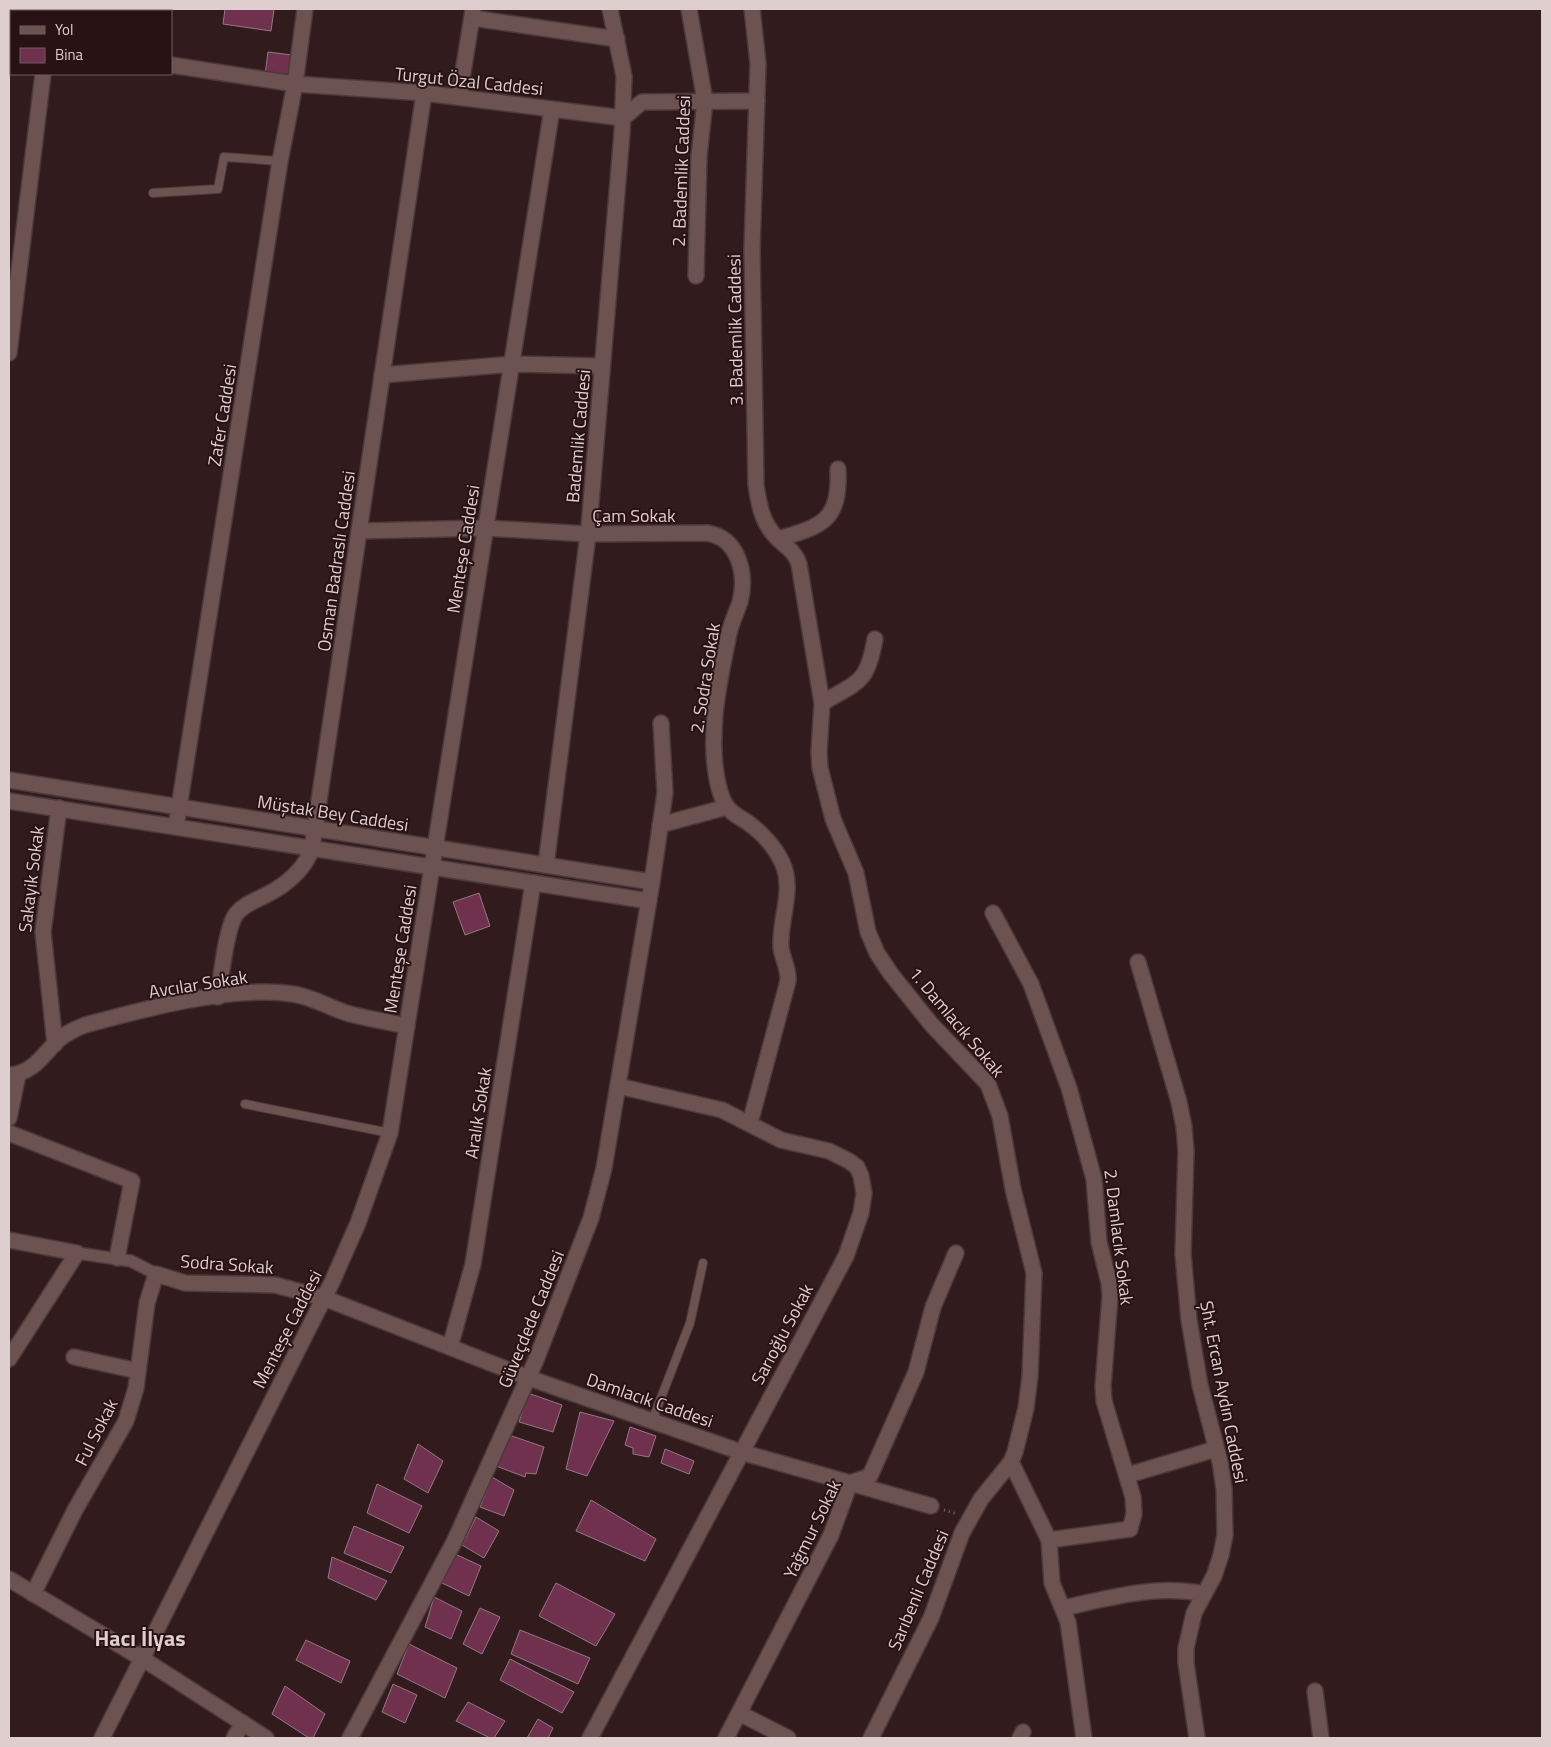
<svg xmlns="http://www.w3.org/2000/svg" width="1551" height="1747" font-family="'Titillium Web',sans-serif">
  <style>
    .building { fill: #70314f; stroke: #937882 }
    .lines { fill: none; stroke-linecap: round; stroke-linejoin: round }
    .service-casing { stroke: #4c393a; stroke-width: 10 }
    .pedestrian-casing { stroke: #4c393a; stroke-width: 14 }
    .minor-casing { stroke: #4c393a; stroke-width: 18 }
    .tertiary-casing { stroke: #4c393a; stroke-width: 18 }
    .path { stroke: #7e696a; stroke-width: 3; stroke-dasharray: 1 4; stroke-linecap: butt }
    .service { stroke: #6d5252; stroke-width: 8 }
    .pedestrian { stroke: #6d5252; stroke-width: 11 }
    .minor { stroke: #6d5252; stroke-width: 15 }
    .tertiary { stroke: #6d5252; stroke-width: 15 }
    .labels { text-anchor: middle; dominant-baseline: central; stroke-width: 4; stroke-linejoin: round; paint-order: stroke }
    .street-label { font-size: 18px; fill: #dfcece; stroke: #281213 }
    .district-label { font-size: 22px; font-weight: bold; fill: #dfcece; stroke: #281213 }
  </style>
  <rect width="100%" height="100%" fill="#321b1c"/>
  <!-- building -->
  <g class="building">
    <path d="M225,9h49l-3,22 -48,-7z"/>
    <path d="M268,52l24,3 -3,23 -24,-3z"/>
    <path d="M479,893l11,33 -25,9 -12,-33z"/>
    <path d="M528,1393l34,12 -9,27 -34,-10z"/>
    <path d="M580,1412l34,9 -27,55 -21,-7z"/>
    <path d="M630,1427l26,9 -7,21 -16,-3v-6l-8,-3z"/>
    <path d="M509,1435l35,12 -8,27 -10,-1 -1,4 -29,-11z"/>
    <path d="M418,1444l25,17 -15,32 -24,-14z"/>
    <path d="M665,1449l29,12 -5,13 -28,-11z"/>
    <path d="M492,1477l22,13 -10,26 -24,-9z"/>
    <path d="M377,1484l45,22 -13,27 -42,-20z"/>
    <path d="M591,1500l65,39 -11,22 -69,-30z"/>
    <path d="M476,1517l23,14 -15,27 -22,-13z"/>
    <path d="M354,1526l50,21 -13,26 -47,-20z"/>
    <path d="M455,1554l26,12 -12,30 -27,-13z"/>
    <path d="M332,1557l55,24 -11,19 -48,-22z"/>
    <path d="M556,1583l59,31 -19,32 -57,-30z"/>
    <path d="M434,1597l28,14 -11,28 -26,-12z"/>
    <path d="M480,1608l20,9 -18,37 -19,-10z"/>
    <path d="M520,1630l70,28 -12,26 -67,-30z"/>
    <path d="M306,1640l44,21 -9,22 -45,-23z"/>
    <path d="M409,1644l48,24 -12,30 -48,-24z"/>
    <path d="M510,1659l64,33 -12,21 -62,-33z"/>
    <path d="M393,1684l24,11 -12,28 -23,-11z"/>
    <path d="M285,1686l40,28 -12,24h-4l-37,-24z"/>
    <path d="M468,1702l37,19 -11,17h-4l-34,-17z"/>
    <path d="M538,1719l15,9 -5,10h-21z"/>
  </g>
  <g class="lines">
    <defs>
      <g id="service">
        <path d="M153,193l65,-4 6,-32 56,4"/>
        <path d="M245,1104l145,29"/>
        <path d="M652,1421l38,-98 13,-60"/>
      </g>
      <path id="pedestrian" d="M77,1253l54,8 25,13"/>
      <g id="minor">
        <path d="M689,9l16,92 -6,55 -3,120"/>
        <path d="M752,9l6,54 -6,186 4,236c3,20 6,38 21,53 9,9 18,13 22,26l23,139 -3,49 1,16 13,51 23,54 12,59 9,21 14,21 40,50 57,60 12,32 13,73 21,84 -4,103 -4,32 -11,44 -4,10 -30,37 -19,34 -31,85 -60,120"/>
        <path d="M51,11v-2"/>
        <path d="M472,18l145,21"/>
        <path d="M9,39l2,1"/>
        <path d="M171,65l124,19 129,9 199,25 19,-16 115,-1"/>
        <path d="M459,97l14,-87"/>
        <path d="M9,353l34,-279"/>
        <path d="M382,375l130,-11 90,2"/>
        <path d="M359,531l127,-3 102,6 119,-1c32,5 40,41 33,69 -4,12 -10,23 -12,36 -6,32 -14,65 -14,98 -1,19 2,59 15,73 5,6 12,9 18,13 14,10 28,25 35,40 13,28 -3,57 -1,86 2,12 8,21 7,33l-38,142"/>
        <path d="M778,539c45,-13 62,-18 60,-70"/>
        <path d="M822,703c37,-22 45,-19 53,-64"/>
        <path d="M660,825l67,-18"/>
        <path d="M176,827l104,-666 15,-77 10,-75"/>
        <path d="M432,867l120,-758"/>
        <path d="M652,882l13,-89 -4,-70"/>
        <path d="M993,913l38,71 38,104 25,91 5,63 10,41 1,13 -7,90 1,15 29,96 1,17 -4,15 -81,11"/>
        <path d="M1138,962l41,140 5,25 2,24 -3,103 6,66 11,65 20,77 4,27 1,46 -4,20 -7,21 -20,37 -8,35v15l11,75"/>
        <path d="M218,997c3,-19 8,-69 18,-83 8,-10 21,-14 32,-20 18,-9 38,-26 44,-46l112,-755"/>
        <path d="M55,1044l-12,-112 16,-124"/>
        <path d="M9,1075c23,-1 34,-20 49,-35 8,-7 17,-11 27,-15 59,-16 147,-40 208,-31 21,3 38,15 57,20 19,5 38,8 57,12"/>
        <path d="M9,1118l9,-43"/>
        <path d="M9,1133l123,48 -15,77"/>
        <path d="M9,1240l68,13 -68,106"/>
        <path d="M450,1347l23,-83 60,-381"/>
        <path d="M74,1357l64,14"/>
        <path d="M1011,1462l38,78 3,43 16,39 16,116"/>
        <path d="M1128,1475l88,-26"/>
        <path d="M9,1579l134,80"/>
        <path d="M33,1594l42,-84 51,-89 10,-33 11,-85 9,-29 29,9 90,2 49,13 205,80 212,74 190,54"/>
        <path d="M1063,1608c47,-10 93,-24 141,-14"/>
        <path d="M1315,1691l6,47"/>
        <path d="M739,1713l49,25"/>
        <path d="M234,1738l9,-15"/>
        <path d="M590,1738l256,-482 15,-43 3,-20 -3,-17 -4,-9 -8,-6 -20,-10 -48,-11 -59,-30 -104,-24"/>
        <path d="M726,1738l105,-203 19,-52 20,-7 46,-104 17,-65 23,-54"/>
        <path d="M1020,1738l3,-6"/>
      </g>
      <g id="tertiary">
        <path d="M9,780l643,102 -48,286 -13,50 -55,142 -81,180 -105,198"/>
        <path d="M9,801l640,100"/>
        <path d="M546,865l43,-338 33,-394 2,-57 -14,-67"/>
        <path d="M143,1659l123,79"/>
        <path d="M102,1738l230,-456 26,-59 32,-90 42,-266"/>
      </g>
    </defs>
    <!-- service casing -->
    <use href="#service" class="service-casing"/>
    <!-- pedestrian casing -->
    <use href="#pedestrian" class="pedestrian-casing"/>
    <!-- minor casing -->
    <use href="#minor" class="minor-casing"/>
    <!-- tertiary casing -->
    <use href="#tertiary" class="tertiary-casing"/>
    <!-- path -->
    <path class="path" d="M944,1510l13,4"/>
    <!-- service -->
    <use href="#service" class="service"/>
    <!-- pedestrian -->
    <use href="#pedestrian" class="pedestrian"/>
    <!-- minor -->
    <use href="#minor" class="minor"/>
    <!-- tertiary -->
    <use href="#tertiary" class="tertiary"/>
  </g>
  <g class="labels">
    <!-- street labels -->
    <g class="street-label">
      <text transform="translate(469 81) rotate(6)">Turgut Özal Caddesi</text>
      <text transform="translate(681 171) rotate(-88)">2. Bademlik Caddesi</text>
      <text transform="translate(735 330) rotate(-91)">3. Bademlik Caddesi</text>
      <text transform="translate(222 415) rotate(-81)">Zafer Caddesi</text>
      <text transform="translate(578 436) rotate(-85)">Bademlik Caddesi</text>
      <text x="634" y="515">Çam Sokak</text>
      <text transform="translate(463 549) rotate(-81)">Menteşe Caddesi</text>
      <text transform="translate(336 561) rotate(-82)">Osman Badraslı Caddesi</text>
      <text transform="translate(705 678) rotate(-81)">2. Sodra Sokak</text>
      <text transform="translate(333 813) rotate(9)">Müştak Bey Caddesi</text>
      <text transform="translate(31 879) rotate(-83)">Sakayik Sokak</text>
      <text transform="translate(400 949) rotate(-81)">Menteşe Caddesi</text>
      <text transform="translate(198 984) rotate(-9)">Avcılar Sokak</text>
      <text transform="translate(957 1022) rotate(50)">1. Damlacık Sokak</text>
      <text transform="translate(478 1113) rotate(-81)">Aralık Sokak</text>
      <text transform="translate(1119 1237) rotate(83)">2. Damlacık Sokak</text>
      <text transform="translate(227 1264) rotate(4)">Sodra Sokak</text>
      <text transform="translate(531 1319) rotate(-68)">Güveçdede Caddesi</text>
      <text transform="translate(287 1329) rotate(-63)">Menteşe Caddesi</text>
      <text transform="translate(782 1334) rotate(-62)">Sarıoğlu Sokak</text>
      <text transform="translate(1224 1392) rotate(79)">Şht. Ercan Aydın Caddesi</text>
      <text transform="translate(650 1400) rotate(19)">Damlacık Caddesi</text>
      <text transform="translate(96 1432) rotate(-63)">Ful Sokak</text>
      <text transform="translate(812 1529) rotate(-64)">Yağmur Sokak</text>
      <text transform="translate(918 1590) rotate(-67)">Sarıbenli Caddesi</text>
    </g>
    <!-- district labels -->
    <g class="district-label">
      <text x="140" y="1638">Hacı İlyas</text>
    </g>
  </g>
  <!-- border -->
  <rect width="1551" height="1747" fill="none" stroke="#dfcece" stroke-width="20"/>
  <!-- legend -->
  <rect x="10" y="10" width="162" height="65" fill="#281213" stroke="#715d5e"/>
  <rect x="20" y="26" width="25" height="8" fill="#6d5252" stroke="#715d5e"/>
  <text x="55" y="35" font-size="15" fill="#dfcece">Yol</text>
  <rect x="20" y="48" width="25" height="15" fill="#70314f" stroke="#715d5e"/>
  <text x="55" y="60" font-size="15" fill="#dfcece">Bina</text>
</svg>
